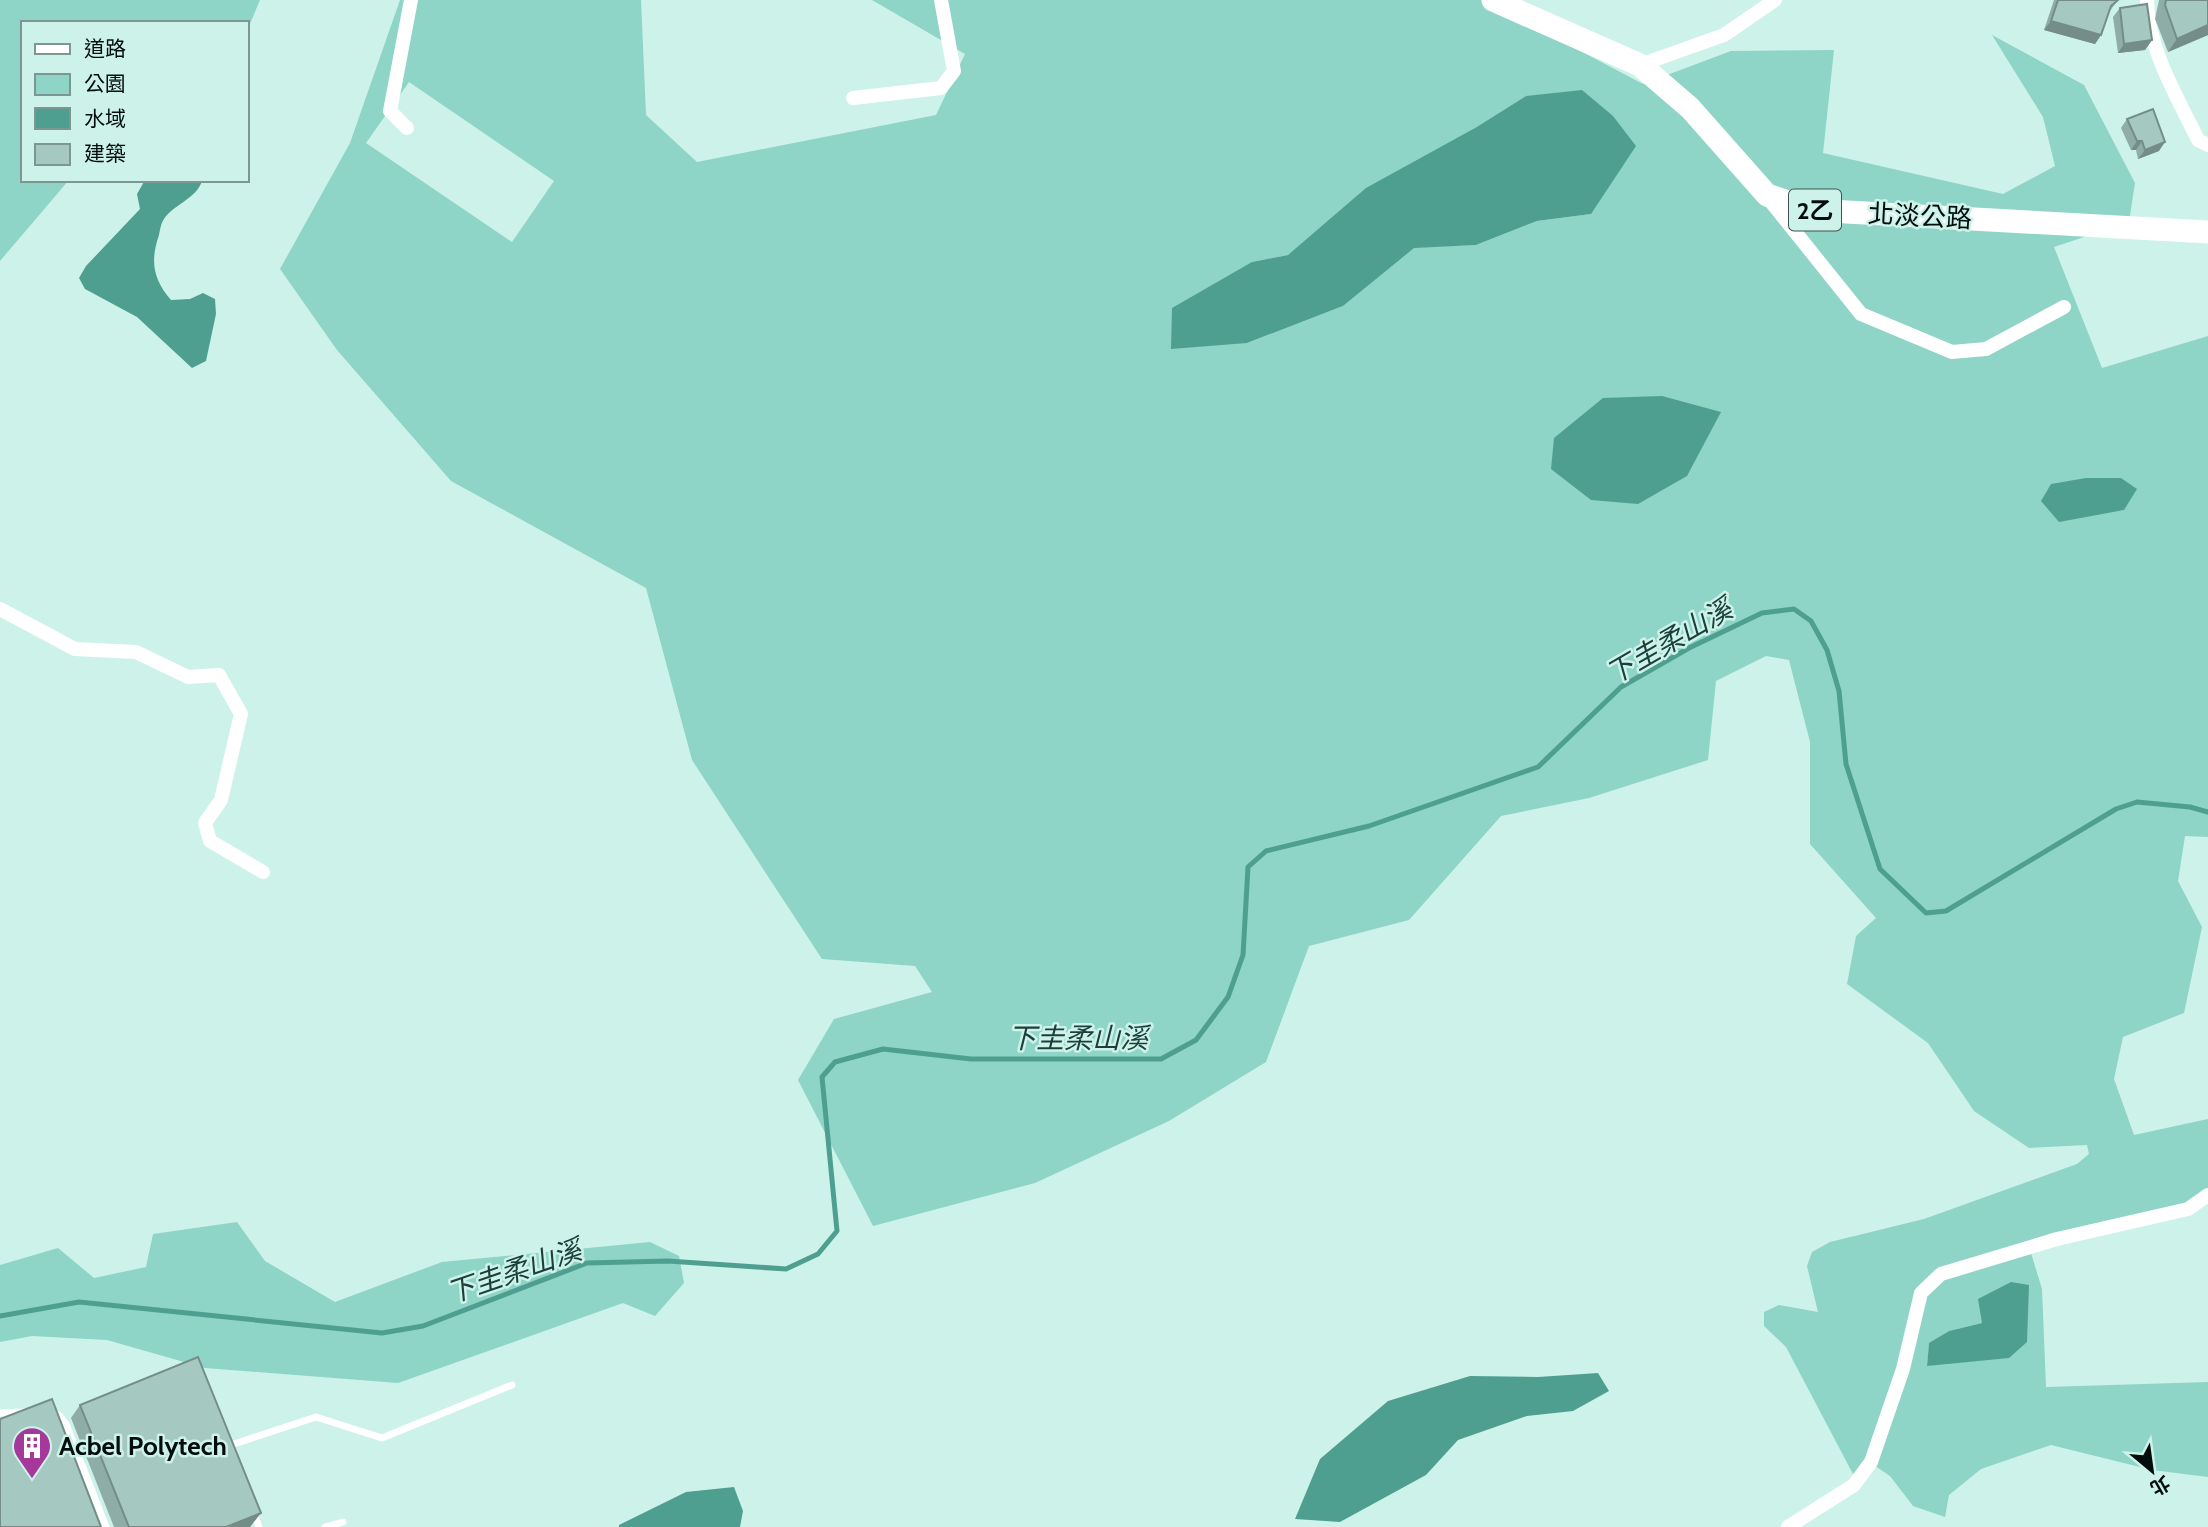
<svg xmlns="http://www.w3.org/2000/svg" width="2208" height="1527" font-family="Cabin,'Noto Sans TC',sans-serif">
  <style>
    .green { fill: #8ed4c7; fill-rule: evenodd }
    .water { fill: #4f9f91 }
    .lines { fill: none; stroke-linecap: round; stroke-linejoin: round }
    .stream { stroke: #4f9f91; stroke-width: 5 }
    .lane { stroke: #fff; stroke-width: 7 }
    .street { stroke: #fff; stroke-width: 14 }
    .primary { stroke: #fff; stroke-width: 23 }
    .wall { fill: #8eada6 }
    .shaded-wall { fill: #748d87 }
    .building { fill: #a5c9c1; stroke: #748d87; stroke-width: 2 }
    .labels { text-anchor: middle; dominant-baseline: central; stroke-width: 5; stroke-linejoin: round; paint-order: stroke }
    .shield { fill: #cdf2ea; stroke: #40524f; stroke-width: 2 }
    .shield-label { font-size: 24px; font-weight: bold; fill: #030e0c }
    .street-label { font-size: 26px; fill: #030e0c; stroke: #cdf2ea }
    .poi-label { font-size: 26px; font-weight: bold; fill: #030e0c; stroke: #cdf2ea; text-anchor: start }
    .water-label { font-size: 28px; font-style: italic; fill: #1b403a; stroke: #cdf2ea }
  </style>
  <rect width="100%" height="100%" fill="#cdf2ea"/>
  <!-- green -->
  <g class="green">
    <path d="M0,0h260l-13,31v-8h-224v157h46l-69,81z"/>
    <path d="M400,0h241l5,115 51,47 239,-47 29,-61 -93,-54h612l159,84 88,-33 103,-1 -11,103 180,41 52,-28 -12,-49 -51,-82 92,50 51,98 -6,39 -75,25 48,121 106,-32v501l-23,-1 -7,45 24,46 -18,86 -61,24 -9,42 20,56 74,-16v73l-27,14 -153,37 14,46 4,98 162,-5v95l-56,-7 -101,-25 -70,24 -32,26 -4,22 -32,-11 -23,-30 -22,-15 -15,13 -67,-127 -22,-21v-14l15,-7 39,7 -11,-46 5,-14 18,-10 94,-23 153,-55 12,-10 -2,-9 -58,3 -55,-37 -46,-68 -81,-59 9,-48 20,-18 -66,-74v-102l-21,-82 -23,-4 -50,25 -8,79 -119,38 -88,18 -92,104 -100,26 -43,116 -97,59 -134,62 -162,43 -75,-146 36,-61 98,-27 -17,-26 -93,-7 -130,-199 -46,-172 -195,-107 -114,-131 -57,-81 70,-126zM409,82l145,99 -42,61 -146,-99zM1526,96l65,118 -54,7 -61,24 -62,2 -71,59 -96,37 5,-81 36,-7 187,-127zM2121,478l3,32 -31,4zM1982,1323l-55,43 2,-22 20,-13z"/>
    <path d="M237,1222l28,39 70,41 107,-40 208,-20 29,14 5,27 -29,33 -32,-13 -225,80 -193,-15 -98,-28 -75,-4 -32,6v-77l58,-17 36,30 52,-11 7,-33z"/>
  </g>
  <!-- water -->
  <g class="water">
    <path d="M1582,90l31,26 23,30 -45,68 -54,7 -61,24 -62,3 -71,58 -96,37 -76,6 1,-41 80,-46 36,-7 78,-67 109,-60 51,-32z"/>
    <path d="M145,180l57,1c-6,18 -28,23 -38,38 -3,4 -4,11 -5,16 -9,26 -6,44 12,65l19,-1 13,-6 12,6 1,15 -10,47 -14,7 -55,-51 -52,-28 -6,-11 7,-12 54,-57 -3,-15z"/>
    <path d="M1662,396l59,16 -34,64 -49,28 -47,-4 -40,-31 3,-31 49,-40z"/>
    <path d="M2086,478h35l16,11 -13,21 -65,12 -18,-21 10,-17z"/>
    <path d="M2011,1282l18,3 -2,57 -18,16 -82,8 2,-23 20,-12 33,-8 -4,-24z"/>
    <path d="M1598,1373l11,18 -36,20 -46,5 -69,24 -32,35 -86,47 -45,-3 25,-60 68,-58 82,-25 68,1z"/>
    <path d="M734,1487l9,24 -3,16h-121v-2l67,-33z"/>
  </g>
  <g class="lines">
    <!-- stream -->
    <path class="stream" d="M0,1316l79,-14 303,31 41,-7 164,-63 81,-2 118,8 32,-15 19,-23 -15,-154 13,-15 48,-13 88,10h190l35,-19 32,-43 15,-42 5,-88 18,-16 103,-25 169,-59 83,-80 68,-39 73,-35 32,-4 17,12 16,29 12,41 7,73 34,105 46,44 20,-2 170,-102 21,-7 53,5 18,5"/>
    <!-- lane -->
    <g class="lane">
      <path d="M50,1410l10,6 6,8 40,103"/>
      <path d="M0,1413l25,-1"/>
      <path d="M233,1450l-2,-5 85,-28 66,21 130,-53"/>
      <path d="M253,1511l6,16"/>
      <path d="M325,1527l18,-5"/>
    </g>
    <!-- street -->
    <g class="street">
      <path d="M2147,0c1,50 30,96 51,140l10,5"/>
      <path d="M1640,65l84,-30 51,-35"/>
      <path d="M853,98l88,-10 13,-17 -13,-71"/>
      <path d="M407,128l-17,-17 21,-111"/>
      <path d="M1768,198l93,116 91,38 34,-3 78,-42"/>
      <path d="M0,609l75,40 61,3 52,25 31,-2 22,39 -20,86 -16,23 5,18 53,31"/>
      <path d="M1788,1527l66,-42 17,-23 32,-93 18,-76 20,-19 116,-35 131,-30 20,-14"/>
    </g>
    <!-- primary -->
    <path class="primary" d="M1493,0l147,65 50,43 77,87 44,15 397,22"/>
  </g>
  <!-- wall -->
  <g class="wall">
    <path d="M2054,0h64l-9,12 -8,23 -6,9 -51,-14z"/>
    <path d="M2159,0h49v35l-40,17 -13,-33z"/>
    <path d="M2120,8l32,32 -7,10 -27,3 -5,-36z"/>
    <path d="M2127,119l32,32 -21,8 -2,-9h-5l-10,-22z"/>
    <path d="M80,1405l171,122h-137l-43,-109z"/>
  </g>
  <!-- shaded-wall -->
  <g class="shaded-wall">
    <path d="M2051,21l50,14 -6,9 -51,-14z"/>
    <path d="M2208,25v10l-40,17 9,-13z"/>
    <path d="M2152,40l-7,10 -27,3 6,-9z"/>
    <path d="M2137,141h5l-6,9h-5z"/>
    <path d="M2165,142l-6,9 -21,8 7,-9z"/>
    <path d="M261,1513l-11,14h-24z"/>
  </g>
  <!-- building -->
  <g class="building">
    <path d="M2058,0h60l-7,6 -10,29 -50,-14z"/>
    <path d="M2166,0h42v25l-31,14 -12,-34z"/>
    <path d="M2147,4l5,36 -28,4 -4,-36z"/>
    <path d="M2153,109l12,33 -20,8 -3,-9h-5l-10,-22z"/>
    <path d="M198,1357l63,156 -35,14h-97l-49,-122z"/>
    <path d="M52,1399l49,128h-101v-108z"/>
  </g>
  <!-- icons -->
  <defs>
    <symbol id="building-pin" viewBox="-11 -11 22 30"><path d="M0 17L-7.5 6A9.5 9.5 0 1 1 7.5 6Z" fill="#a4399b" stroke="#cdf2ea"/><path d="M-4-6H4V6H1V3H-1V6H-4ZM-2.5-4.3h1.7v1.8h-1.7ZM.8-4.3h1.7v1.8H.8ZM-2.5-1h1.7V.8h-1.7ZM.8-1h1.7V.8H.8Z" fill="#fff"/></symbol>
  </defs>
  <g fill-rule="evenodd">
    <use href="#building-pin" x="10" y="1424" width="44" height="60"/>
  </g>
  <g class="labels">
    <!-- shield labels -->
    <rect class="shield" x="1789" y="189.5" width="52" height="41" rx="5"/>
    <g class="shield-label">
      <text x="1815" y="210">2乙</text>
    </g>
    <!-- street labels -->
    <g class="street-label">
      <text transform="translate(1920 216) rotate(3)">北淡公路</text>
    </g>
    <!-- poi labels -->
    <g class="poi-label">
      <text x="59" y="1446">Acbel Polytech</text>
    </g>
    <!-- water labels -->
    <g class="water-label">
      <text transform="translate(1669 641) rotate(-30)">下圭柔山溪</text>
      <text x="1078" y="1038">下圭柔山溪</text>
      <text transform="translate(514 1271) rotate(-19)">下圭柔山溪</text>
    </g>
  </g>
  <!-- legend -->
  <rect x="21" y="21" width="228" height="161" fill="#cdf2ea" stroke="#7c9791" stroke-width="2"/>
  <rect x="35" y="44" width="35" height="10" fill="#ffffff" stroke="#7c9791" stroke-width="2"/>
  <text x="84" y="56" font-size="21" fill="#030e0c">道路</text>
  <rect x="35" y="74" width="35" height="21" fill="#8ed4c7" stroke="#7c9791" stroke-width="2"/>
  <text x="84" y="91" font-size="21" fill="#030e0c">公園</text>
  <rect x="35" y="108" width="35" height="21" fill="#4f9f91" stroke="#7c9791" stroke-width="2"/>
  <text x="84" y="126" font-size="21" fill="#030e0c">水域</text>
  <rect x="35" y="144" width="35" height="21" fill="#a5c9c1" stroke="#7c9791" stroke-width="2"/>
  <text x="84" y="161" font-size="21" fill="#030e0c">建築</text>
  <!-- north arrow -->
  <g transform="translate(2152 1471) rotate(151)" stroke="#cdf2ea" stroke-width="5" paint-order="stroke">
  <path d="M0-5L12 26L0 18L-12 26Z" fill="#030e0c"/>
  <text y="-10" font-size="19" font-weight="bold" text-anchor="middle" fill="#030e0c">北</text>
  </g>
</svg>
